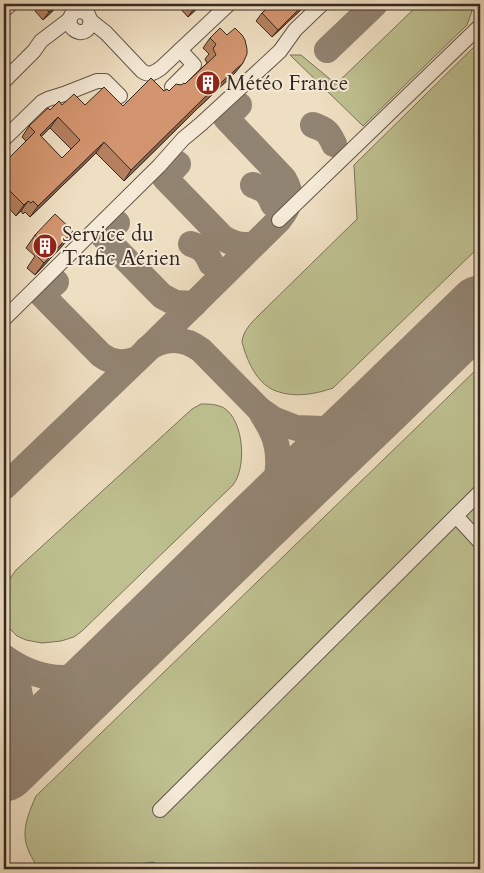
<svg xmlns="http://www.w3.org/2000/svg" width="484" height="873" font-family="Cardo,serif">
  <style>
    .green { fill: #bec090; stroke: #7a7459 }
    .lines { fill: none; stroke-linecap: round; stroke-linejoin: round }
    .stream { stroke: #728278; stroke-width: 3 }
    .taxiway { stroke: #928472; stroke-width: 26 }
    .runway { stroke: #928472; stroke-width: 65 }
    .minor-casing { stroke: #64564a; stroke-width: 16 }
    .minor { stroke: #f5ead7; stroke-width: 14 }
    .wall { fill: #b5805f; stroke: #352922; fill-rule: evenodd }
    .shaded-wall { fill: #94684e; stroke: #352922 }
    .building { fill: #d3956f; stroke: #352922; fill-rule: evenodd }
    .labels { text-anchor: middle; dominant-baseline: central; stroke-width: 4; stroke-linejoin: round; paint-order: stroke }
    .poi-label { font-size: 21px; fill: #352922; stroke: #f5ead7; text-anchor: start }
  </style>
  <rect width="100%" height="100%" fill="#efdfc2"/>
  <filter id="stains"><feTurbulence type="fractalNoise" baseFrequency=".004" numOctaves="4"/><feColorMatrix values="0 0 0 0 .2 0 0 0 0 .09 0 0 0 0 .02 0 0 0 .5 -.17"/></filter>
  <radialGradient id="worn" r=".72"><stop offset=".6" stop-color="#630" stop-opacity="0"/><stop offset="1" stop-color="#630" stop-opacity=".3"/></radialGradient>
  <!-- green -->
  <g class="green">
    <path d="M419,4h52l1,7 -5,14 -104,101 -73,-71h11l35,29z"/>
    <path d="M480,41v205l-147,142c-17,6 -38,10 -57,3 -17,-6 -27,-26 -32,-42 0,-1 -2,-6 -2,-7 1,-11 9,-19 16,-26l99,-97 -3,-54z"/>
    <path d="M480,366v503h-442c-4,-8 -10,-17 -12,-26 -4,-16 4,-33 10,-47z"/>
    <path d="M201,404c7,0 16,0 23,4 20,13 23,59 9,77l-151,146 -8,6 -13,4 -19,2 -16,-3 -9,-4 -9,-9 -4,-8v-32l12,-17 176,-161z"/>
  </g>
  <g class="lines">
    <!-- stream -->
    <path class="stream" d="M126,869l5,-3 22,-3 12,6"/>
    <!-- taxiway -->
    <g class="taxiway">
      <path d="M327,50l48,-46"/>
      <path d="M313,125c13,5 15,6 21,19"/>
      <path d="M178,164l-13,14 58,60c10,6 20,9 31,6"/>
      <path d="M253,185c13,5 15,7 20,19"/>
      <path d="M117,223l-13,14 58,59 13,7 19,1"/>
      <path d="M191,244c12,4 15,8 20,19"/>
      <path d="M56,282l-14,13 59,60c11,8 21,9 34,5"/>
      <path d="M147,349c17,-12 37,-12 54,1l59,60 13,9 23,9 27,1 11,-1 24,-8 21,-14"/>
      <path d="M4,487l143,-137 132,-130c11,-14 15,-24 5,-41l-58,-61 13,-13"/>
      <path d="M257,523c5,-9 12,-17 15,-27 7,-19 9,-43 1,-62 -3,-8 -9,-16 -13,-24"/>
      <path d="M4,657c24,17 51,26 80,18 10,-3 20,-8 29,-12"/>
      <path d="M4,658c6,10 12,21 15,32 6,23 -2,57 -15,76"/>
    </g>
    <!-- runway -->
    <path class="runway" d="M4,769l253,-246 122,-117 101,-98"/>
    <defs>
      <g id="minor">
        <path d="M87,4c0,3 0,5 0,8 1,5 5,7 3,12 -3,13 -18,9 -21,-2 1,-10 10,-14 19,-8"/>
        <path d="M4,10l7,-6"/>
        <path d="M91,21l15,12 36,38c7,5 12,2 19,-3l68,-64"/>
        <path d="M4,81l30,-30 7,-10 29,-22"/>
        <path d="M172,87l22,-22 -14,-15"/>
        <path d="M4,139l38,-37 6,-3 16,-5 33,-13h8l15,15"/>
        <path d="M279,220l201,-194"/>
        <path d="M4,319l155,-153 24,-27 18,-15 79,-73 15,-21 27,-26"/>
        <path d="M456,516l24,26"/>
        <path d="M160,810l320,-318"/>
      </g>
    </defs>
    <!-- minor casing -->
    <use href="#minor" class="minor-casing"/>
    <!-- minor -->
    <use href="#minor" class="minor"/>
  </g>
  <!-- wall -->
  <g class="wall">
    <path d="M40,4h20l-17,16 -8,-9z"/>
    <path d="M176,4h26l-14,13z"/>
    <path d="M272,4h35l-35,33 -16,-16 6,-8z"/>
    <path d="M220,28l15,45 -38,36 -73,72 -28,-28 -66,64 -5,-5 -2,2 -2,-3 -5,5 -12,-13v-40l22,-22 -4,-4 7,-11 21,-16 12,-5 61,1 41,-15h5l12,-6 4,-1 22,-21 -2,-4 4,-5 -6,-6 7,-10zM50,128l21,21 -9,9 -21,-21z"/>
    <path d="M35,235l29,9 -29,31 -8,-7 8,-12 -9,-8z"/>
  </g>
  <!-- shaded-wall -->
  <g class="shaded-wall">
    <path d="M58,4h2l-17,16 6,-8z"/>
    <path d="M198,4h4l-14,13 7,-10z"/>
    <path d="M304,4h3l-35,33 6,-7z"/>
    <path d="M243,63l-8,10 -38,36 -73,72 7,-11 73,-72z"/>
    <path d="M58,117l-8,11 -18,18 8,-11z"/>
    <path d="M104,142l-8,11 -66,64 8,-11z"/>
    <path d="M28,201l-7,10 -5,5 8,-11z"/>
    <path d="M73,231l-9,13 -29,31 9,-12z"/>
  </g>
  <!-- building -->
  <g class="building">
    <path d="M41,4h17l-9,8z"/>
    <path d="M192,4h6l-3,3z"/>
    <path d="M272,4h32l-26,26 -16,-17z"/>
    <path d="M220,28l7,7 8,-7 7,7 3,5 2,9v5l-4,9 -39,35 -73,72 -27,-28 -66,64 -5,-5 -2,2 -3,-2 -4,4 -20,-20v-22l31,-31 -6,-6 19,-18 2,2 9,-9 3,4 12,-11 11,11 19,-18 19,19 28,-28 13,13 3,-2 2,2 7,-7 5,1 3,-2 1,1 31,-29 -3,-6 3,-5 -6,-6zM58,117l22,23 -18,18 -22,-23z"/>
    <path d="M55,214l18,17 -29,32 -8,-8 10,-10 -11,-10z"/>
  </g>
  <!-- icons -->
  <defs>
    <symbol id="building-disc" viewBox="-11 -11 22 22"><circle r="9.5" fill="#8f2418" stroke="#f5ead7"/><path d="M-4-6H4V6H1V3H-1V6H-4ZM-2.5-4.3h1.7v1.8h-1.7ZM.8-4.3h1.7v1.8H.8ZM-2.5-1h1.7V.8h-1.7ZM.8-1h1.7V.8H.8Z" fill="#fff"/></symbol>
  </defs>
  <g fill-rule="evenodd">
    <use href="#building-disc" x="194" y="69" width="28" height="28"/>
    <use href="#building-disc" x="31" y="232" width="28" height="28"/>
  </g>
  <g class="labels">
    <!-- poi labels -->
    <g class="poi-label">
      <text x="226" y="83">Météo France</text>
      <text x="62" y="234">Service du<tspan x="62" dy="24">Trafic Aérien</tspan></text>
    </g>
  </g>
  <!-- margin -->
  <rect width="484" height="873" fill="none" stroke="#efdfc2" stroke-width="20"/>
  <rect x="5" y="5" width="474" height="863" fill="none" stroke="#352922" stroke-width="2.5"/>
  <rect x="10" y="10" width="464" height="853" fill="none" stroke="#352922"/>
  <rect width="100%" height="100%" filter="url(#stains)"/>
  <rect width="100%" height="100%" fill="url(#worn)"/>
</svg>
